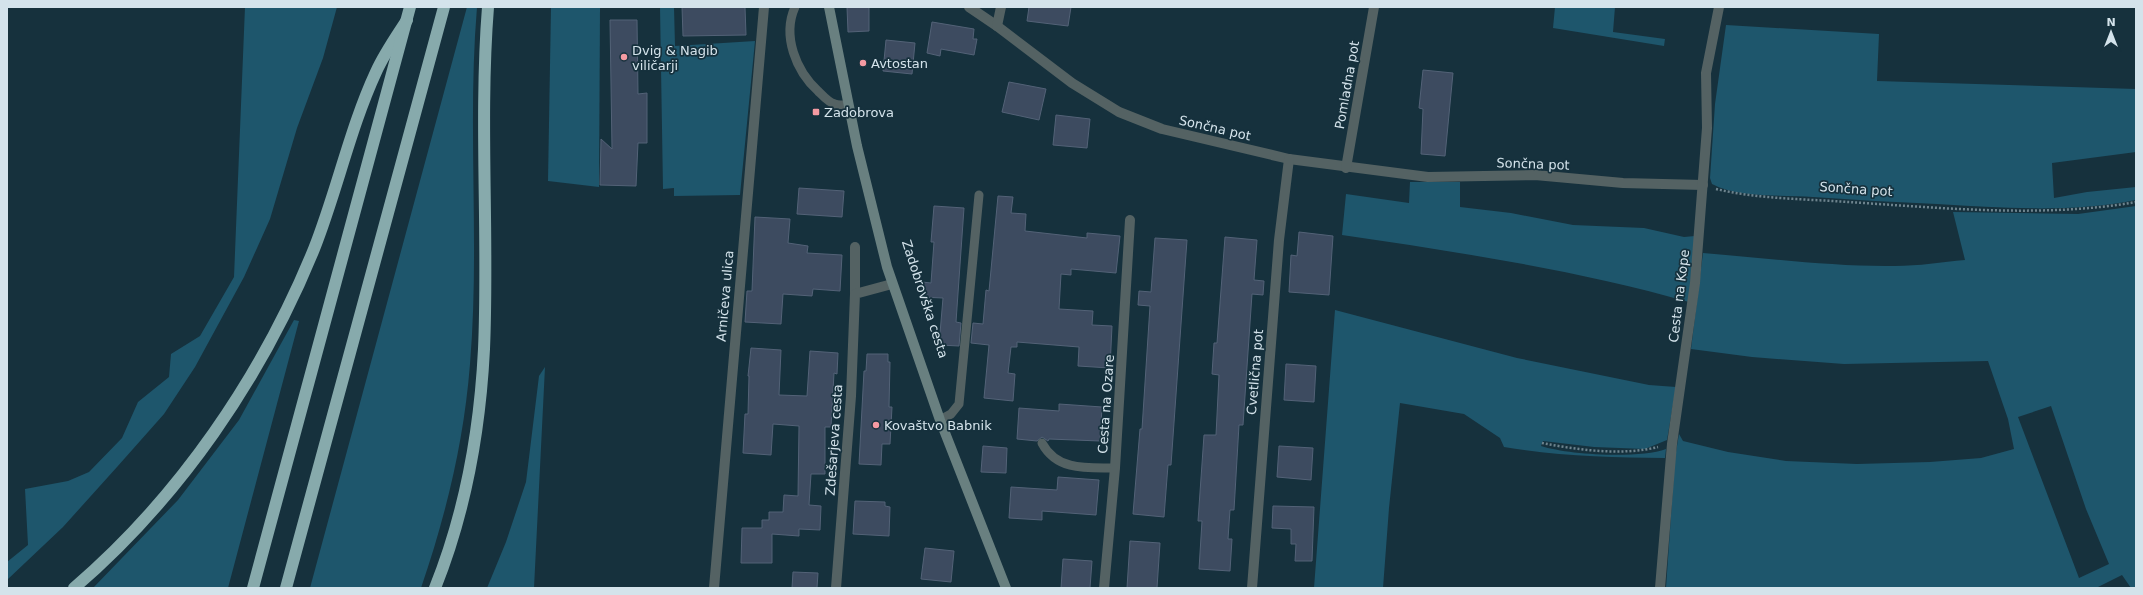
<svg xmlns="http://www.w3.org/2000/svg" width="2143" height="595" font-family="'DejaVu Sans',sans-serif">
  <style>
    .green { fill: #1e566c; fill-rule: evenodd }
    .building { fill: #3d4b60; stroke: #536277 }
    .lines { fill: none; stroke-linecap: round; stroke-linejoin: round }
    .path { stroke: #6e848e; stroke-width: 2.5; stroke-dasharray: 2 2; stroke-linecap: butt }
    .service { stroke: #546263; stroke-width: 9 }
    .minor { stroke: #546263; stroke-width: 10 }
    .secondary { stroke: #698080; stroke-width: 10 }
    .motorway { stroke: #87aaac; stroke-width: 12 }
    .poi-dot { fill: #f49aa2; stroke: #16313d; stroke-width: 1.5 }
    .labels { text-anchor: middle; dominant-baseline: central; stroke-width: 3.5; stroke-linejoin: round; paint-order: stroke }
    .poi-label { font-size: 13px; fill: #d4e3eb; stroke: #16313d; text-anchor: start }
    .street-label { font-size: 13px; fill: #d4e3eb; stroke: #16313d }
  </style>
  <rect width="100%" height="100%" fill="#16313d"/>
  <!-- green -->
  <g class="green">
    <path d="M245,7h92l-14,51 -26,70 -27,91 -26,58 -49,90 -31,47 -47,53 -54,60 -56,53v-18l21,-17 -3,-56 43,-8 21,-9 33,-34 16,-36 31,-25 2,-23 29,-18 34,-59z"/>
    <path d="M467,7h10c-10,119 3,238 -7,357 -6,77 -24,151 -49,224h-111z"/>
    <path d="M551,7h49l-1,180 -51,-6z"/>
    <path d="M660,7h14l1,39 80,-5 -15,154 -66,1v-8l-11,1z"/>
    <path d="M1555,7h60l-2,25 52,7 -1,7 -111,-18z"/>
    <path d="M1726,25l153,9 -2,47 259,8v63l-84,11 2,35 33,-6 49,-5v13c-65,13 -133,8 -199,4 -41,-2 -83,-4 -124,-7 -29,-2 -75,1 -101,-13l-2,-6 5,-74z"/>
    <path d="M1410,182h50v25l51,6 62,12 71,3 40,9 11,-1 -6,66c-113,-32 -231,-50 -347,-67l4,-41 63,9z"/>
    <path d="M2136,206v382h-5l-9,-13 -26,13h-430l9,-130 4,-24 4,7 45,11 58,9 71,3 73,-2 51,-4 33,-9 -6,-30 -20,-58 -144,3 -92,-7 -61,-8 12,-96c63,5 130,14 192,13 24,0 47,-4 70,-6l-12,-48 125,2zM2051,406l35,103 23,55 -30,14 -61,-161z"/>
    <path d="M1335,310l182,48 132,27 27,2 -9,53 -22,9 -51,-2 -51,-6 -2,5c28,9 98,13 125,3l-1,9c-54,0 -108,-2 -161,-11l-4,-9 -36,-24 -64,-11 -11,105 -6,80h-69z"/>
    <path d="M294,320l5,1 -71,267h-135l85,-88 61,-80z"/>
    <path d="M545,367l-11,221h-47l19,-46 20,-60 13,-106z"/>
  </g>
  <!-- building -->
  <g class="building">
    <path d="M682,7h63l1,28 -63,1z"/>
    <path d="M847,7h22v24l-21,1z"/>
    <path d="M1029,7h42l-3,19 -41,-5z"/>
    <path d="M610,20h27l1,74 9,-1v50h-9l-2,43 -36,-1 1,-46 11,10z"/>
    <path d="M932,22l42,7 -1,10h4l-3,16 -33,-6 -1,7 -13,-3z"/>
    <path d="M886,40l29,3 -3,31 -29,-3z"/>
    <path d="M1423,70l30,3 -8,83 -24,-2 2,-45 -4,-1z"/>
    <path d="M1009,82l37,7 -7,31 -37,-8z"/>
    <path d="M1056,115l34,4 -3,29 -34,-3z"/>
    <path d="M799,188l45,3 -2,26 -45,-3z"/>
    <path d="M998,196l15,1 -2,16 15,1 -1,17 62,7v-5l33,3 -4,37 -45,-4v6l-10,-1 -2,35 34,2 -1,14 20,1 -2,42 -32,-2 1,-19 -62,-5v5h-6l-3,26 7,1 -2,27 -29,-3 5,-53 -18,-2 2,-20 10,1 3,-34 3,1z"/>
    <path d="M934,206l30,2 -8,114 5,1 -2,23 -20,-1 4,-47 -22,-1 1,-15 9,1 3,-41h-3z"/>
    <path d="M755,217l35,2 -2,24 20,3 -1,7 35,2 -2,36 -27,-2 -1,7 -29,-2 -2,30 -36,-2 2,-31h5z"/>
    <path d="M1299,232l34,4 -4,59 -40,-3 2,-37 6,1z"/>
    <path d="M1225,237l32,3 -3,40 10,1 -1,14 -11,-1 -9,131h-4l-5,85h-4l-2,29h4l-2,32 -31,-2 3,-48h-4l6,-86h12l3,-60 -7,-1 2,-31h3z"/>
    <path d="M1155,238l32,2 -16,225h-3l-4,52 -31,-3 7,-85h2l8,-123 -12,-1 1,-14 12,1z"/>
    <path d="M751,348l30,2 -2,45 28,1 3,-45 28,2 -1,21 -3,-1 -3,54h-6v47h-14l-2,31 12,1 -1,24 -21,-1v7l-27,-2v29h-31l1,-35h20v-8h7v-8h14l1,-17 14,1 1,-70 -26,-2 -2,31 -28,-2 2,-39h3l1,-38h-1z"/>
    <path d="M867,354h21v8h2l-1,45h3l-2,37h-8l-1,21 -22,-1 5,-93h2z"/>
    <path d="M1286,364l30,2 -2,36 -30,-2z"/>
    <path d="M1059,404l43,3 -2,34 -51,-2 -1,2 -6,-4 -5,4 -20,-2 2,-31 40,3z"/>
    <path d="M983,446l24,2 -1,25 -25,-1z"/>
    <path d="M1279,446l34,2 -2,32 -34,-3z"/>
    <path d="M1058,477l41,3 -3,35 -54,-4v9l-33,-2 2,-31 46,3z"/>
    <path d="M855,501l30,1v4l5,1 -1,29 -36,-2z"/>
    <path d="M1273,506l41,1 -2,54h-17l1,-17h-5v-15l-19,-1z"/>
    <path d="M1130,541l30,2 -3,45h-30z"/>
    <path d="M925,548l29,3 -3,31 -30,-3z"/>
    <path d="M1063,559l29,2 -2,27h-29z"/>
    <path d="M793,572l25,1 -1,15h-25z"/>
  </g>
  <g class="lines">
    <!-- path -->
    <g class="path">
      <path d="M1716,189c42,10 89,10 133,13 91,6 197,16 287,0"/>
      <path d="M1542,443c36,7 80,13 116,4"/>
    </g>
    <!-- service -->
    <g class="service">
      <path d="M795,7c-13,29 1,64 23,84 5,5 11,12 17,13 4,1 9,1 13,1"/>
      <path d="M940,420l11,-6 8,-10 20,-209"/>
      <path d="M1042,443c15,28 45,25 73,25"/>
    </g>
    <!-- minor -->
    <g class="minor">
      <path d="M969,7l28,19 75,57 47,29 43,17 127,30 139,18 107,-2 88,8 80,2"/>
      <path d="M997,26l4,-19"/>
      <path d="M1346,168l28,-161"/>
      <path d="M855,294v-47"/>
      <path d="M714,588l50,-581"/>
      <path d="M836,588l15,-192 4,-102 37,-10"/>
      <path d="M1104,588l11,-120 15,-248"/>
      <path d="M1252,588l27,-348 10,-81"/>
      <path d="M1660,588l12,-144 23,-161 12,-155 -1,-55 13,-66"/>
    </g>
    <!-- secondary -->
    <path class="secondary" d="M829,7l28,139 30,121 53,153 66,168"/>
    <!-- motorway -->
    <g class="motorway">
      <path d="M74,588c105,-90 188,-211 240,-339 23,-58 36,-121 62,-177 8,-18 20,-35 31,-52"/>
      <path d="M253,588l157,-581"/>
      <path d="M286,588l158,-581"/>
      <path d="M435,588c30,-75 45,-158 49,-239 5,-114 -5,-228 4,-342"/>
    </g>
  </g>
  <!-- markers -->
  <g class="poi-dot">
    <circle cx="624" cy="57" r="4"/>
    <circle cx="863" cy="63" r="4"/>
    <rect x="812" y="108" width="8" height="8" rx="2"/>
    <circle cx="876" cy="425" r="4"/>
  </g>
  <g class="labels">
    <!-- poi labels -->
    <g class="poi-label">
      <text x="632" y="50">Dvig &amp; Nagib<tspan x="632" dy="15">viličarji</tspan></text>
      <text x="871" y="63">Avtostan</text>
      <text x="824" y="112">Zadobrova</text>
      <text x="884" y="425">Kovaštvo Babnik</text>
    </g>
    <!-- street labels -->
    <g class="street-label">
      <text transform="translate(1347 85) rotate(-80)">Pomladna pot</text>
      <text transform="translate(1215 128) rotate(13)">Sončna pot</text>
      <text transform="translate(1533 164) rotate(2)">Sončna pot</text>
      <text transform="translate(1856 189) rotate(4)">Sončna pot</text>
      <text transform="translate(725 296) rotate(-85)">Arničeva ulica</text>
      <text transform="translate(1679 296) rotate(-83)">Cesta na Kope</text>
      <text transform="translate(925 299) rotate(72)">Zadobrovška cesta</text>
      <text transform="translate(1255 372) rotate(-85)">Cvetlična pot</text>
      <text transform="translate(1106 404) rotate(-86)">Cesta na Ozare</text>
      <text transform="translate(834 440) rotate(-86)">Zdešarjeva cesta</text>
    </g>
  </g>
  <!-- border -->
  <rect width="2143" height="595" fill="none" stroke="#d4e3eb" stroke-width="16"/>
  <!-- north arrow -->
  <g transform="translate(2111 32)" stroke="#16313d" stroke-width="3" paint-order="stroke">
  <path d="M0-3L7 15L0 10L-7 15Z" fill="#d4e3eb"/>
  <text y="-6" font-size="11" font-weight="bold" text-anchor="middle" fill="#d4e3eb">N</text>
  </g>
</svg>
